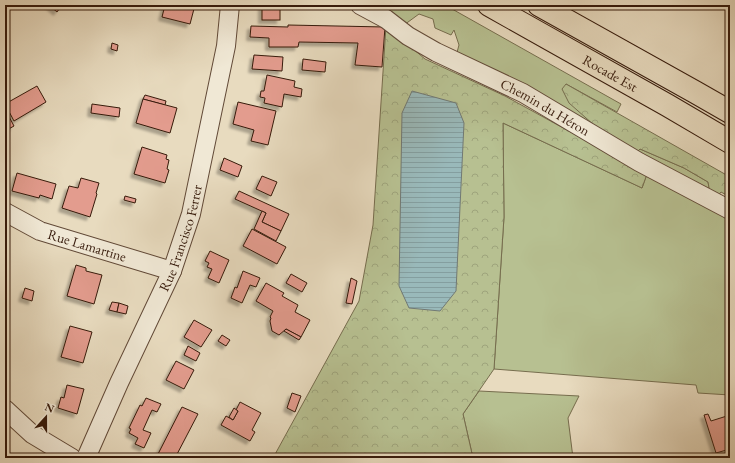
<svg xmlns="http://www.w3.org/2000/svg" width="735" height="463" font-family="'EB Garamond',serif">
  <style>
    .green { fill: #b7c091; stroke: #766d4e }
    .forest { fill: url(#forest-crowns); stroke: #766d4e }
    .water { fill: url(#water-rules); stroke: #717974 }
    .building { fill: #e39c8e; stroke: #361a0b; filter: url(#shadow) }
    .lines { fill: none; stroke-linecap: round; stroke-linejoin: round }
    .minor-casing { stroke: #624a38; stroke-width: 20 }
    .highway-casing { stroke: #361a0b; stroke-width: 24 }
    .minor { stroke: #f0e8d5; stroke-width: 18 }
    .highway { stroke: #e8dbbf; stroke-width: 22 }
    .tram { stroke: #361a0b; stroke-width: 1 }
    .labels { text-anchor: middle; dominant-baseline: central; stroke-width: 3; stroke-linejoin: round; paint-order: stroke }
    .street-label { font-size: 14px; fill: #361a0b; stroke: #f0e8d5 }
  </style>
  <defs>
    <pattern id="forest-crowns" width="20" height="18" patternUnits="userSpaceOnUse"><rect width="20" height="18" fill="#b7c091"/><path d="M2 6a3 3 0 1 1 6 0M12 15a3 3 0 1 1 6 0" fill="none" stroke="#9ea47c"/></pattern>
    <pattern id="water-rules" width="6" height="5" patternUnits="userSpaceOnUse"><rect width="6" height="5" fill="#99b9ba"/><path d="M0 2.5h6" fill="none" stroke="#849e9f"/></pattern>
    <filter id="shadow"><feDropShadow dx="-3.5" dy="3.5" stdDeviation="1" flood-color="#0004"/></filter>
  </defs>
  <rect width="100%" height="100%" fill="#e8dbbf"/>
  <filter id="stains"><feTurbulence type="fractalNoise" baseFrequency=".005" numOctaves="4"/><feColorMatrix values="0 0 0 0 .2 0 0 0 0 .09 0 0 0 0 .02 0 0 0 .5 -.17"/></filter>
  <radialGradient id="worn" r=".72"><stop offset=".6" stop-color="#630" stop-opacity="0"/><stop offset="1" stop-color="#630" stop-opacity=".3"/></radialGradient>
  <!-- green -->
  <g class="green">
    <path d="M372,5h73l176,99 -4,8 -51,-28 28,41 -138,-69 3,-11 -5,-15 -3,5 -16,-7 -2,-9 -14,-5 -15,11z"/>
    <path d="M503,123l139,65 5,-14 55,28 28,18v175l-32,-2 -2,-8 -202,-16 10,-152z"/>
    <path d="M640,149l44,19 24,14 2,11 -74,-40z"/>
    <path d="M479,391l100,5 -11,22 5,40h-100l-10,-44z"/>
  </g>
  <!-- forest -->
  <g class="forest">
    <path d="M386,26l39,33 80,37 142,78 -5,14 -139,-65 1,94 -10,152 -31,45 10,44h-200l86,-157 14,-76z"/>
    <path d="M566,84l164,93v20l-9,-5 -4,5 -7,-4 -2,-11 -24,-14 -44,-19 -4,4 -42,-28 -25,-22 -7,-14z"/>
  </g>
  <!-- water -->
  <path class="water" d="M412,91l44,12 8,20 -8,168 -16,20 -31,-3 -10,-22 3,-173z"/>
  <!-- building -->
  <g class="building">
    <path d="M49,5h13l-5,7z"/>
    <path d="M165,5h30l-5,19 -28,-7z"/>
    <rect x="262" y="5" width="18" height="15"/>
    <path d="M288,25l97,2 -3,40 -27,-2 3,-22 -59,-1 -1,5h-29v-9l-19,-1 1,-11 37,1z"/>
    <path d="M112,43l6,2 -1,6 -6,-2z"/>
    <path d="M254,55l29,2 -1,14 -30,-2z"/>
    <path d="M303,59l23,3 -1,10 -23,-2z"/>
    <path d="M267,75l28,6 -1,6 8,2 -1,8 -17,-3 -2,13 -18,-4 1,-5 -5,-1 1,-6h3z"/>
    <path d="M37,86l9,16 -32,19 -9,-17z"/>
    <path d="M145,95l21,6 -1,4 -22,-6z"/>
    <path d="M143,99l34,9 -7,25 -34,-10z"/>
    <path d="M238,102l38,9 -8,34 -17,-4 3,-11 -21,-6z"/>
    <path d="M92,104l28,4 -1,9 -28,-4z"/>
    <path d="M7,113l7,13 -9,5v-17z"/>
    <path d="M142,147l25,8 -1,4 3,1 -2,9 2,1 -4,13 -31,-9z"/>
    <path d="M224,158l18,8 -4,11 -18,-7z"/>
    <path d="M17,173l39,11 -4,15 -12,-4 -1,3 -27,-7z"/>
    <path d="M262,176l15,6 -6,14 -15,-7z"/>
    <path d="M81,178l18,5 -3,10 1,1 -7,23 -28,-9 7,-22 9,2z"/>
    <path d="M239,191l50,23 -8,17 -19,-9 4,-9 -31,-14z"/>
    <path d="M125,196l11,3 -1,4 -11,-3z"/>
    <path d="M262,211l4,2 -4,9 19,9 -5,10 -22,-12z"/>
    <path d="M252,229l34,18 -9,17 -34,-18z"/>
    <path d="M210,251l19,9 -10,23 -11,-5 4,-9 -5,-2 2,-4 -4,-2z"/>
    <path d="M76,265l10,3v3l16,4 -8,29 -27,-8z"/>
    <path d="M243,271l17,7 -4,9 -6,-2 -8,18 -11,-5 4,-11 2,1z"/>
    <path d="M291,274l16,9 -5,9 -16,-9z"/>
    <path d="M351,278l6,3 -5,23 -6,-1z"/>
    <path d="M266,283l18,10 -2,3 16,9 -3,7 15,8 -9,17 -15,-8 -7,6 -7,-4 -2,-10 1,-3 -1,-1 3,-6 -17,-10z"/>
    <path d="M25,288l9,3 -2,10 -10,-3z"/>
    <path d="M112,302l7,1 -2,9 -8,-2z"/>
    <path d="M119,303l9,3 -2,8 -9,-2z"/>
    <path d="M194,320l18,10 -11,17 -17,-10z"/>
    <path d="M70,326l22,6 -9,31 -22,-6z"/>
    <path d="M286,329l15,8 -2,3 -15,-9z"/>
    <path d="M222,335l8,5 -4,6 -8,-5z"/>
    <path d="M188,346l12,7 -4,8 -12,-6z"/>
    <path d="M176,361l18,9 -10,19 -18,-9z"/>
    <path d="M67,385l17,4 -7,25 -19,-6 3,-11 3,1z"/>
    <path d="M292,393l9,3 -6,16 -8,-4z"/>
    <path d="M146,398l15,6 -4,8 -5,-2 -9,20 8,3 -7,15 -9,-4 3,-6 -9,-5 2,-4 -2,-1 11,-23 2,1z"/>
    <path d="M240,402l21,11 -9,17 3,2 -5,9 -29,-16 5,-9 7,4 5,-9 -2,-1z"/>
    <path d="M182,407l16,7 -23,44h-19z"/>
    <path d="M234,408l4,3 -5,9 -4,-3z"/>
    <path d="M708,414l3,7 19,-6v34l-14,4 -12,-38z"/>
  </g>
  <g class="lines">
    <defs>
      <g id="minor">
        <path id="s1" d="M360,5l26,14 22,17 28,16 87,41 116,69 91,48"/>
        <path id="s2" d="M5,212l35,19 132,40"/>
        <path d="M5,409l27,25 40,24"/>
        <path id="s3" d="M86,458l33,-75 53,-112 19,-57 35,-168 4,-41"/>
      </g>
      <g id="highway">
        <path id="s4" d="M489,5l178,100 63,37"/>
        <path d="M539,5l156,87 35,20"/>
      </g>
    </defs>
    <!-- minor casing -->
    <use href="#minor" class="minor-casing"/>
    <!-- highway casing -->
    <use href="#highway" class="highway-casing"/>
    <!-- minor -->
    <use href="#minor" class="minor"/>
    <!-- highway -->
    <use href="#highway" class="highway"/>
    <!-- tram -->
    <path class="tram" d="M5,453l5,5"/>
  </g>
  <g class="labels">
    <!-- street labels -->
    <g class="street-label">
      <text stroke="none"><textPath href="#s4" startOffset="139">Rocade Est</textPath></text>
      <text stroke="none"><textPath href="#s1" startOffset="212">Chemin du Héron</textPath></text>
      <text stroke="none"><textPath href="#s3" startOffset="240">Rue Francisco Ferrer</textPath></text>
      <text stroke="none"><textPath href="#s2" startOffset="89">Rue Lamartine</textPath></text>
    </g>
  </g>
  <!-- margin -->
  <rect width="735" height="463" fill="none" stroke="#e8dbbf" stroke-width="20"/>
  <rect x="6" y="6" width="723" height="451" fill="none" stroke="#361a0b" stroke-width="2"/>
  <rect x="10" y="10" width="715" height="443" fill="none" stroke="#361a0b"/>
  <!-- north arrow -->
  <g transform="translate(46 417) rotate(21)" stroke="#f0e8d5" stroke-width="3" paint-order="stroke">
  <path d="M0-3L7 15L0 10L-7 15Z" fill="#361a0b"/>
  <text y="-6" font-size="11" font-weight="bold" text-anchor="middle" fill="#361a0b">N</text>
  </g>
  <rect width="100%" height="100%" filter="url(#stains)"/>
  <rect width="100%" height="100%" fill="url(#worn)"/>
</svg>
